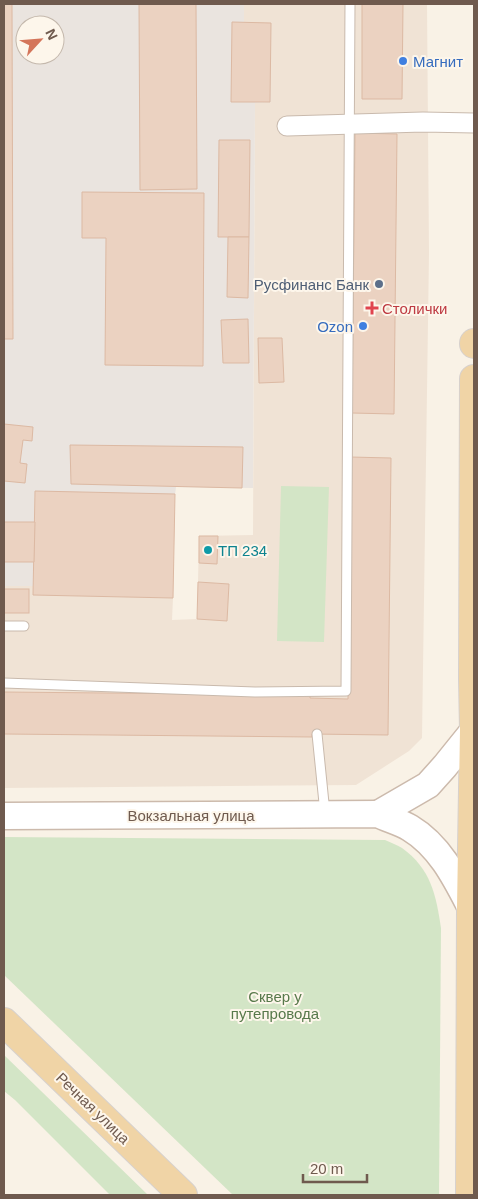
<svg xmlns="http://www.w3.org/2000/svg" width="478" height="1199" font-family="Helvetica,sans-serif">
  <style>
    .residential { fill: #f0e3d5 }
    .industrial { fill: #eae4df; fill-rule: evenodd }
    .green { fill: #d3e5c6 }
    .building { fill: #ebd2c1; stroke: #dcb9a3 }
    .lines { fill: none; stroke-linecap: round; stroke-linejoin: round }
    .service-casing { stroke: #c9baad; stroke-width: 11 }
    .minor-casing { stroke: #c9baad; stroke-width: 21 }
    .secondary-casing { stroke: #ccbaac; stroke-width: 29 }
    .primary-casing { stroke: #d7d1cd; stroke-width: 30 }
    .service { stroke: #fff; stroke-width: 9 }
    .minor { stroke: #fff; stroke-width: 19 }
    .secondary { stroke: #fff; stroke-width: 26 }
    .primary { stroke: #f0d4a6; stroke-width: 28 }
    .shop-dot { fill: #3f7fe0; stroke: #fdf6eb; stroke-width: 2 }
    .service-dot { fill: #5c6f8a; stroke: #fdf6eb; stroke-width: 2 }
    .health-dot { fill: #e0444e; stroke: #fdf6eb; stroke-width: 2 }
    .culture-dot { fill: #0f9aa8; stroke: #fdf6eb; stroke-width: 2 }
    .labels { text-anchor: middle; dominant-baseline: central; stroke-width: 4; stroke-linejoin: round; paint-order: stroke }
    .shop-label { font-size: 15px; fill: #366cbe; stroke: #fdf6eb; text-anchor: start }
    .service-label { font-size: 15px; fill: #4e5e75; stroke: #fdf6eb; text-anchor: end }
    .health-label { font-size: 15px; fill: #be3a42; stroke: #fdf6eb; text-anchor: start }
    .culture-label { font-size: 15px; fill: #0d838f; stroke: #fdf6eb; text-anchor: start }
    .street-label { font-size: 15px; fill: #6f5a4e; stroke: #fdf6eb }
    .park-label { font-size: 15px; fill: #58794b; stroke: #fdf6eb }
  </style>
  <rect width="100%" height="100%" fill="#f9f2e6"/>
  <!-- residential -->
  <path class="residential" d="M244,4h183l2,249 -7,485 -13,13 -53,34 -352,3v-202h29l1,9 139,3 -1,22 25,-1 30,1 2,-36 -31,-2 1,-46 54,-1 2,-432 15,-1 -26,-80z"/>
  <!-- industrial -->
  <path class="industrial" d="M4,4h240v18l27,2v78l-16,1 -2,385 -77,-1 -1,8 -140,-3 -2,94h-29zM25,25h30v30h-30z"/>
  <!-- green -->
  <g class="green">
    <path d="M281,486l48,1 -5,155 -47,-1z"/>
    <path d="M4,837l381,3c5,2 12,5 17,8 29,21 34,47 39,80l-2,267h-206l-229,-220z"/>
    <path d="M4,1055l144,140h-38l-95,-95 -11,-9z"/>
  </g>
  <!-- building -->
  <g class="building">
    <path d="M4,4h8l1,335h-9z"/>
    <path d="M139,4h57l1,185 -57,1z"/>
    <path d="M362,4h41l-1,95h-40z"/>
    <path d="M232,22l39,1 -1,79h-39z"/>
    <path d="M355,133l42,1 -3,280 -42,-1z"/>
    <path d="M219,140h31l-1,97h-31z"/>
    <path d="M82,192l122,1 -1,173 -98,-1 1,-127h-24z"/>
    <path d="M228,237h21l-1,61 -21,-1z"/>
    <path d="M248,319l1,44h-26l-2,-43z"/>
    <path d="M258,338h24l2,44 -25,1z"/>
    <path d="M4,424l29,3 -1,14 -9,-1 -3,23 7,1 -2,19 -21,-2z"/>
    <path d="M70,445l173,2 -1,41 -171,-4z"/>
    <path d="M350,457l41,1 -3,277 -76,-1v3l-308,-3v-42l306,3v3l38,1z"/>
    <path d="M35,491l140,3 -2,104 -140,-3z"/>
    <path d="M4,522h31l-1,40h-30z"/>
    <path d="M199,536h19l-1,28 -18,-1z"/>
    <path d="M198,582l31,2 -2,37 -30,-2z"/>
    <rect x="4" y="589" width="25" height="24"/>
  </g>
  <g class="lines">
    <defs>
      <g id="service">
        <path d="M4,626h20"/>
        <path d="M4,683l251,9 91,-1 4,-687"/>
        <path d="M317,734l8,79"/>
      </g>
      <path id="minor" d="M287,126l136,-4 51,1"/>
      <g id="secondary">
        <path d="M378,814l50,-29 17,-19 29,-36"/>
        <path d="M4,816l374,-2c10,5 22,8 32,14 30,18 46,51 61,80"/>
      </g>
      <g id="primary">
        <path d="M474,343v1"/>
        <path d="M4,1022l179,173"/>
        <path d="M470,1195l1,-287 3,-178 -1,-51 1,-300"/>
      </g>
    </defs>
    <!-- service casing -->
    <use href="#service" class="service-casing"/>
    <!-- minor casing -->
    <use href="#minor" class="minor-casing"/>
    <!-- secondary casing -->
    <use href="#secondary" class="secondary-casing"/>
    <!-- primary casing -->
    <use href="#primary" class="primary-casing"/>
    <!-- service -->
    <use href="#service" class="service"/>
    <!-- minor -->
    <use href="#minor" class="minor"/>
    <!-- secondary -->
    <use href="#secondary" class="secondary"/>
    <!-- primary -->
    <use href="#primary" class="primary"/>
  </g>
  <!-- markers -->
  <g class="shop-dot">
    <circle cx="403" cy="61" r="5"/>
    <circle cx="363" cy="326" r="5"/>
  </g>
  <circle class="service-dot" cx="379" cy="284" r="5"/>
  <path class="health-dot" d="M369.5 300.5h5v5h5v5h-5v5h-5v-5h-5v-5h5z"/>
  <circle class="culture-dot" cx="208" cy="550" r="5"/>
  <g class="labels">
    <!-- shop labels -->
    <g class="shop-label">
      <text x="413" y="61">Магнит</text>
      <text x="353" y="326" text-anchor="end">Ozon</text>
    </g>
    <!-- service labels -->
    <g class="service-label">
      <text x="369" y="284">Русфинанс Банк</text>
    </g>
    <!-- health labels -->
    <g class="health-label">
      <text x="382" y="308">Столички</text>
    </g>
    <!-- culture labels -->
    <g class="culture-label">
      <text x="218" y="550">ТП 234</text>
    </g>
    <!-- street labels -->
    <g class="street-label">
      <text x="191" y="815">Вокзальная улица</text>
      <text transform="translate(93 1108) rotate(44)">Речная улица</text>
    </g>
    <!-- park labels -->
    <g class="park-label">
      <text x="275" y="996">Сквер у<tspan x="275" dy="17">путепровода</tspan></text>
    </g>
  </g>
  <!-- border -->
  <rect width="478" height="1199" fill="none" stroke="#6f5a4e" stroke-width="10"/>
  <!-- north arrow -->
  <g transform="translate(40 40) rotate(64)"><circle r="24" fill="#fdf6eb" stroke="#c4b8ac"/>
  <path d="M0-4L9 19L0 12L-9 19Z" fill="#d4755a"/>
  <text y="-8" font-size="14" font-weight="bold" text-anchor="middle" fill="#6f5a4e">N</text>
  </g>
  <!-- scale -->
  <path d="M303 1174v8h64v-8" fill="none" stroke="#6f5a4e" stroke-width="2.5"/>
  <text x="310" y="1174" font-size="15" fill="#6f5a4e" stroke="#fdf6eb" stroke-width="4" paint-order="stroke">20 m</text>
</svg>
